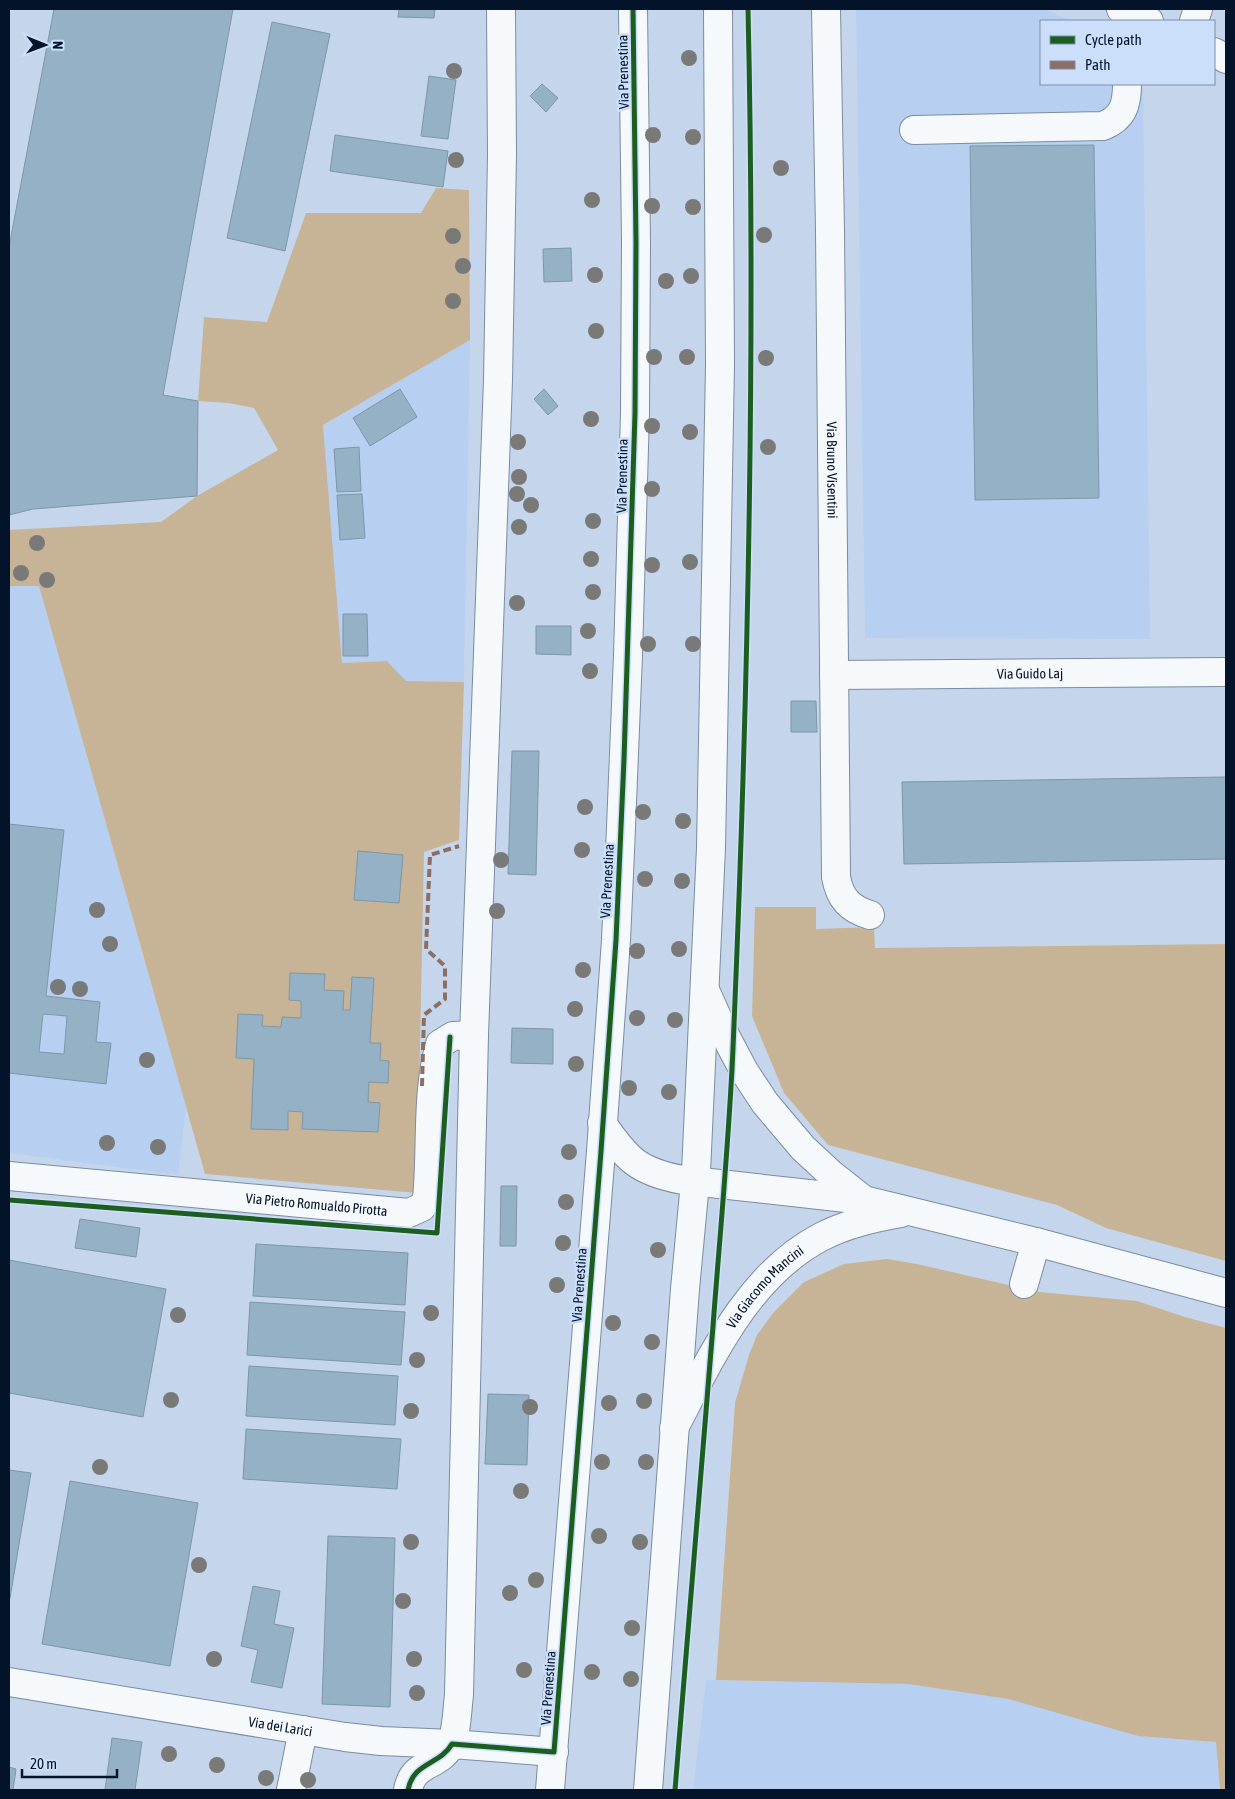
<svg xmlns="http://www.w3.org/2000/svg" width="1235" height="1799" font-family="'Asap Condensed',sans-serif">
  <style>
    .built { fill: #b7d0f2 }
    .green { fill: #c7b497 }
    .building { fill: #95b1c5; stroke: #7d96a9; fill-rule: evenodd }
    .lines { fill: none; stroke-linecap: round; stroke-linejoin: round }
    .minor-casing { stroke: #7b8ca0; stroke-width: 30 }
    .major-casing { stroke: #7b8ca0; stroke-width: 30 }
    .minor { stroke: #f6f9fc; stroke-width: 28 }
    .major { stroke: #f6f9fc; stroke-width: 28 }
    .quiet { stroke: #8d6e63; stroke-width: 4; stroke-dasharray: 8 4; stroke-linecap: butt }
    .cycleway-casing { stroke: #ccdffa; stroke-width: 8 }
    .cycleway { stroke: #1b5e20; stroke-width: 5 }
    .tree { fill: #797978 }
    .labels { text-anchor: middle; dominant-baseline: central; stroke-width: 5; stroke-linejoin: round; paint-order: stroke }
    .street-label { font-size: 14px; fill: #03132a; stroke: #ccdffa }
  </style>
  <rect width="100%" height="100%" fill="#c5d6ec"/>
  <!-- built -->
  <g class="built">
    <path d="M856,9h189l26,12h-30v63h102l7,555 -285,-1z"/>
    <path d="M470,340l-6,342 -58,-1 -19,-20 -45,2 -19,-238z"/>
    <path d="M39,585l147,521 -8,69 -169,-22v-567z"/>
    <path d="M706,1680l202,4 100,15 130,37 78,6 4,48h-527z"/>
  </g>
  <!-- green -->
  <g class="green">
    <path d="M436,188l33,2 1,150 -147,85 19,238 45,-2 19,20 58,1 -5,158 -35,12 -7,341 -212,-19 -166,-588h-30v-56l152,-8 36,-26 81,-46 -24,-42 -26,-5 -30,-2 6,-84 63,5 39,-109h115z"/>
    <path d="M755,907h61v22l58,-2 1,21 351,-4v317l-120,-33 -49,-23 -229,-60 -44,-52 -32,-77z"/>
    <path d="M887,1259l30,5 122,28 98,9 48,16 41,11v462h-6l-4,-48 -78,-6 -130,-37 -100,-15 -192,-4 19,-277 14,-48 8,-20 16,-22 31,-31 40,-18z"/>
  </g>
  <!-- building -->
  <g class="building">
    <path d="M54,9h179l-70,386 35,6 -1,95 -164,13 -24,6v-268z"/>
    <path d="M399,9h36l-1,9 -36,-1z"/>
    <path d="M272,22l58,12 -45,217 -58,-13z"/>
    <path d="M429,76l27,4 -8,59 -27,-3z"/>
    <path d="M542,84l16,14 -12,14 -16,-16z"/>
    <path d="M335,135l113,16 -5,36 -113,-16z"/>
    <path d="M1094,145l5,353 -124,2 -5,-354z"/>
    <path d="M571,248l1,33 -28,1 -1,-33z"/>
    <path d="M400,389l17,28 -47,29 -17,-28z"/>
    <path d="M544,389l14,17 -10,9 -14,-16z"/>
    <path d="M359,447l2,44 -24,1 -3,-43z"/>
    <path d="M362,494l3,44 -25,2 -3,-45z"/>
    <path d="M343,614h24l1,42h-25z"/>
    <path d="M536,626h35v29l-35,-1z"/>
    <path d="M791,701h25l1,31h-26z"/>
    <path d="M512,751h27l-3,124 -28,-1z"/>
    <path d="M1226,777v82l-322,5 -2,-82z"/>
    <path d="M9,824l55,6 -18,166 54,6 -4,40 15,1 -5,41 -97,-11zM43,1014l24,2 -3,38 -25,-2z"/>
    <path d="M358,851l45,4 -4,48 -45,-3z"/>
    <path d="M290,973l35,1 -1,16 20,1 -1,19h7l2,-33 22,1 -4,65h11l-1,17 9,1 -1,22 -19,-1 -1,20 12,1 -2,29 -76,-3 1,-17 -15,-1v19l-37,-1 3,-70 -18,-1 2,-44 25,1 -1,11 19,1 1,-10 19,1v-17l-12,-1z"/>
    <path d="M512,1028l41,1v35l-42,-1z"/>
    <path d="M501,1186h16l-1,60h-16z"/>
    <path d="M80,1219l60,9 -4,29 -61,-9z"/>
    <path d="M256,1244l152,9 -3,52 -152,-9z"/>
    <path d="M9,1260l157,29 -23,128 -134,-24z"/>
    <path d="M250,1302l155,10 -4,53 -154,-10z"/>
    <path d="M249,1366l149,10 -3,49 -149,-9z"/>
    <path d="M488,1394l41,1 -2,70 -42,-1z"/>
    <path d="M246,1429l155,10 -4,50 -154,-10z"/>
    <path d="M9,1470l22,3 -22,131z"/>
    <path d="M70,1481l128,22 -28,163 -128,-22z"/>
    <path d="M328,1536l67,2 -5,169 -68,-3z"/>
    <path d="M253,1586l27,5 -6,33 20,4 -12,60 -31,-6 7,-32 -17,-4z"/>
    <path d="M112,1738l30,4 -7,48h-30z"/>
    <path d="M9,1767l7,2 -3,21h-4z"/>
  </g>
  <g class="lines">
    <defs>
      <g id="minor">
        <path id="s1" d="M826,9l4,221 6,647c4,22 14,32 34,38"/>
        <path d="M1121,9l28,12"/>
        <path d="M1194,21l4,-12"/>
        <path d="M1214,52l12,7"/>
        <path d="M914,130l189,-4c20,-8 24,-21 24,-42"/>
        <path id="s2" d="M834,675l392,-3"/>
        <path d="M705,990l21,47 18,34 21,32 38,45 28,26 33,26 172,42 190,51"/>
        <path d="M602,1123c25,37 37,49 81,57l181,20"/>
        <path id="s3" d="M9,1176l400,37 13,-6 5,-8c5,-51 -1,-106 13,-155l13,-8 21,-1"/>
        <path d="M1024,1284l12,-42"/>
        <path id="s4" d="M674,1428c37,-70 73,-152 147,-191 25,-13 52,-19 80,-24"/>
        <path id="s5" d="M9,1682l336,55 36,4 71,3 102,8"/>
        <path d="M291,1790l12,-60"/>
        <path d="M408,1790c5,-28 29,-23 41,-42 8,-12 8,-39 10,-53l15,-660 24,-655 4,-225 -1,-146"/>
      </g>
      <g id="major">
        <path d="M550,1790l51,-639 15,-211 4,-88 8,-197 7,-242 1,-171 -3,-233"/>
        <path d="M648,1790l37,-501 11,-117 15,-324 9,-483 -2,-356"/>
      </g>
    </defs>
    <!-- minor casing -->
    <use href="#minor" class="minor-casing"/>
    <!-- major casing -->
    <use href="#major" class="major-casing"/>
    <!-- minor -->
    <use href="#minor" class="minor"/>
    <!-- major -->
    <use href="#major" class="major"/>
    <!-- quiet -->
    <path class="quiet" d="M422,1086l2,-71 21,-16v-33l-19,-17 4,-94 29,-9"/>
    <defs>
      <g id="cycleway">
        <path d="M9,1200l428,33 13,-196"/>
        <path d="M408,1790c5,-28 32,-25 44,-46l102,8 47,-601 15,-211 8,-181 11,-346 1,-171 -3,-233"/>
        <path d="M675,1790c13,-155 25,-309 38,-464 7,-93 16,-185 20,-278 15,-346 23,-693 15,-1039"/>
      </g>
    </defs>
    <!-- cycleway casing -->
    <use href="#cycleway" class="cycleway-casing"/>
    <!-- cycleway -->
    <use href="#cycleway" class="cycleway"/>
  </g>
  <!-- trees -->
  <g class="tree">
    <circle cx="689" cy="58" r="8"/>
    <circle cx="454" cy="71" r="8"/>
    <circle cx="653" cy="135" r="8"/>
    <circle cx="693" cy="137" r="8"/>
    <circle cx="456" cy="160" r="8"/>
    <circle cx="781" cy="168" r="8"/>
    <circle cx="592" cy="200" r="8"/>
    <circle cx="652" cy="206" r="8"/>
    <circle cx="693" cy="207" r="8"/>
    <circle cx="764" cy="235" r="8"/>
    <circle cx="453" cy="236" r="8"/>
    <circle cx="463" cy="266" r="8"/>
    <circle cx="595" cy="275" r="8"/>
    <circle cx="691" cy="276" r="8"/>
    <circle cx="666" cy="281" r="8"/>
    <circle cx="453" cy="301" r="8"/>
    <circle cx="596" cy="331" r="8"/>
    <circle cx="654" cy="357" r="8"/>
    <circle cx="687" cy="357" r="8"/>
    <circle cx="766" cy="358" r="8"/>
    <circle cx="591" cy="419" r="8"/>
    <circle cx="652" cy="426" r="8"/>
    <circle cx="690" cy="432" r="8"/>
    <circle cx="518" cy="442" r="8"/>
    <circle cx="768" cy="447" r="8"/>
    <circle cx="519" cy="477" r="8"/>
    <circle cx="652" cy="489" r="8"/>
    <circle cx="517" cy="494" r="8"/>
    <circle cx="531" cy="505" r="8"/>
    <circle cx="593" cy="521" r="8"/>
    <circle cx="519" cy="527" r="8"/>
    <circle cx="37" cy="543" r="8"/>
    <circle cx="591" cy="559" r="8"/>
    <circle cx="690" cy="562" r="8"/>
    <circle cx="652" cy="565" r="8"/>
    <circle cx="21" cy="573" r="8"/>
    <circle cx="47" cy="580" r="8"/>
    <circle cx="593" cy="592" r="8"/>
    <circle cx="517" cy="603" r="8"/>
    <circle cx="588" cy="631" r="8"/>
    <circle cx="648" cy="644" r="8"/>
    <circle cx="693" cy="644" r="8"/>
    <circle cx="590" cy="671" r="8"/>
    <circle cx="585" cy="807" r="8"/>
    <circle cx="643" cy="812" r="8"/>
    <circle cx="683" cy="821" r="8"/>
    <circle cx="582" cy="850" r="8"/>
    <circle cx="501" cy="860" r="8"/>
    <circle cx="645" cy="879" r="8"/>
    <circle cx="682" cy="881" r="8"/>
    <circle cx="97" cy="910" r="8"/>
    <circle cx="497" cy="911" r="8"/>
    <circle cx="110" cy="944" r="8"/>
    <circle cx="679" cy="949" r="8"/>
    <circle cx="637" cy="951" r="8"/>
    <circle cx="583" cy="970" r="8"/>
    <circle cx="58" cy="987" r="8"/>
    <circle cx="80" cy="989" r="8"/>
    <circle cx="575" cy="1009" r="8"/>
    <circle cx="637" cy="1018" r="8"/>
    <circle cx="675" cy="1020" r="8"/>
    <circle cx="147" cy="1060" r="8"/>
    <circle cx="576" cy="1064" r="8"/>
    <circle cx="629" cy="1088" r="8"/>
    <circle cx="669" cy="1092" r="8"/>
    <circle cx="107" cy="1143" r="8"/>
    <circle cx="158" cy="1147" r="8"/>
    <circle cx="569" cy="1152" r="8"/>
    <circle cx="566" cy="1202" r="8"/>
    <circle cx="563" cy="1243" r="8"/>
    <circle cx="658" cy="1250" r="8"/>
    <circle cx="557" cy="1285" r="8"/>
    <circle cx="431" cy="1313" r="8"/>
    <circle cx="178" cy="1315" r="8"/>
    <circle cx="613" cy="1323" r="8"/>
    <circle cx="652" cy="1342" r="8"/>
    <circle cx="417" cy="1360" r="8"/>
    <circle cx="171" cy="1400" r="8"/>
    <circle cx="644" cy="1401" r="8"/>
    <circle cx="609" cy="1403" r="8"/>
    <circle cx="530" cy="1407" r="8"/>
    <circle cx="411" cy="1411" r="8"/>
    <circle cx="602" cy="1462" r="8"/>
    <circle cx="646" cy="1462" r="8"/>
    <circle cx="100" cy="1467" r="8"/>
    <circle cx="521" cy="1491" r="8"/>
    <circle cx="599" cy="1536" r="8"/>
    <circle cx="411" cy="1542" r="8"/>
    <circle cx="640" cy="1542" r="8"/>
    <circle cx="199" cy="1565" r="8"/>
    <circle cx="536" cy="1580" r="8"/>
    <circle cx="510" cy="1593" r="8"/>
    <circle cx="403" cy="1601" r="8"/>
    <circle cx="632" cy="1628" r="8"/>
    <circle cx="214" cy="1659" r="8"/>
    <circle cx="414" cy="1659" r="8"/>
    <circle cx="524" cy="1670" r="8"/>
    <circle cx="592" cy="1672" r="8"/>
    <circle cx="631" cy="1679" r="8"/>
    <circle cx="417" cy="1693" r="8"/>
    <circle cx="169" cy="1754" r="8"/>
    <circle cx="217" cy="1765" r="8"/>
    <circle cx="266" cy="1778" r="8"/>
    <circle cx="308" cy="1780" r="8"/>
  </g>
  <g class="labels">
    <!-- street labels -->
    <g class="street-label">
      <text transform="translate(623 72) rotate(-91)">Via Prenestina</text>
      <text stroke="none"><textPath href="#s1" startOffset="461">Via Bruno Visentini</textPath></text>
      <text transform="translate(622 476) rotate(-89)">Via Prenestina</text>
      <text stroke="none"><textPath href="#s2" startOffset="196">Via Guido Laj</textPath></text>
      <text transform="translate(607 881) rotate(-87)">Via Prenestina</text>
      <text stroke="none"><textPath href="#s3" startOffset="309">Via Pietro Romualdo Pirotta</textPath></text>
      <text transform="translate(579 1285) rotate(-86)">Via Prenestina</text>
      <text stroke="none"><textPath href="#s4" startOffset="169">Via Giacomo Mancini</textPath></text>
      <text transform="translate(548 1688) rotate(-86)">Via Prenestina</text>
      <text stroke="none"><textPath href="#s5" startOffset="275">Via dei Larici</textPath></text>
    </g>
  </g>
  <!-- border -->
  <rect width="1235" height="1799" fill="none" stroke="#03132a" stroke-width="20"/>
  <!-- legend -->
  <rect x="1040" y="20" width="175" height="65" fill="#ccdffa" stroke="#7c8da7"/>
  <rect x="1050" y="36" width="25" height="8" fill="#1b5e20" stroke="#7c8da7"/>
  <text x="1085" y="45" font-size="15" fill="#03132a">Cycle path</text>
  <rect x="1050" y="61" width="25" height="8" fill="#8d6e63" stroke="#7c8da7"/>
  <text x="1085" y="70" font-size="15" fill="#03132a">Path</text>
  <!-- north arrow -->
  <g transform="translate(45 45) rotate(91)" stroke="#ccdffa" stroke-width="4" paint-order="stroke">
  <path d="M0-4L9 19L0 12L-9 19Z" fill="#03132a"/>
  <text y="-8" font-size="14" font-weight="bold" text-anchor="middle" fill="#03132a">N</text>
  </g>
  <!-- scale -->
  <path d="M22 1769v8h95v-8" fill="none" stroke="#03132a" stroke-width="2.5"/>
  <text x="30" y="1769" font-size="15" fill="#03132a" stroke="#ccdffa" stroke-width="4" paint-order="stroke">20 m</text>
</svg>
